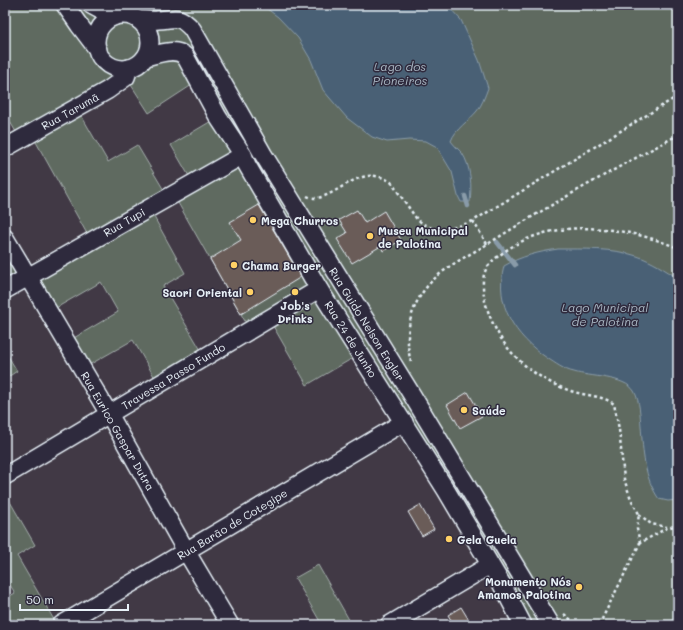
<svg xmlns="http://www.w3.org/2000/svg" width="683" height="630" font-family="Mali,sans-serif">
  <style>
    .green { fill: #5f6b60; stroke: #a4aeac }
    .water { fill: #4a6174; stroke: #899ba9 }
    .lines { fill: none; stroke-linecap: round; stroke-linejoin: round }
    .stream { stroke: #899ba9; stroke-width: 4.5 }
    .building { fill: #6b5c59; stroke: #e8f1f8 }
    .minor-casing { stroke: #e8f1f8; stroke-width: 20 }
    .path { stroke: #e8f1f8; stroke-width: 2.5; stroke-dasharray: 3 3; stroke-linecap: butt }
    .minor { stroke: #2f2a3d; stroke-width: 17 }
    .poi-dot { fill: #ffd166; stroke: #2f2a3d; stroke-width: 1.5 }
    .labels { text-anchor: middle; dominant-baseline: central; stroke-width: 3; stroke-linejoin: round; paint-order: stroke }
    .street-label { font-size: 11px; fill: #e8f1f8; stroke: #2f2a3d }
    .poi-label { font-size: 11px; font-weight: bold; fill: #e8f1f8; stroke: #2f2a3d; text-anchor: start }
    .water-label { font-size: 12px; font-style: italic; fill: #a9b7c3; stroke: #2f2a3d }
  </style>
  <rect width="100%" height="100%" fill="#413945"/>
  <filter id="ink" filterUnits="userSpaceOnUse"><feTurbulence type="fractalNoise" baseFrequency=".025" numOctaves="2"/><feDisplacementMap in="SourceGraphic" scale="8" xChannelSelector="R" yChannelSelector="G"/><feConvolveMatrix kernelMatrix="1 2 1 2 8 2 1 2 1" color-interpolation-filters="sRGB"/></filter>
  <g filter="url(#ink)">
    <!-- green -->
    <g class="green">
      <path d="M7,5h671v620h-151l-174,-267 -46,27 -38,-66 -19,11 -77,-136 20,-11 -22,-38 47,-28 -20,-36 -49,32 -23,-36 3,-9 -10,1 -12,-6 4,15 -34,30 31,54 29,-17 31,52 -19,11 36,65 -22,13 42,71 -46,28 -26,-45 -51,29 -15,-27 51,-30 -17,-30 -52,30 -21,-35 -23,13v-52l23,39 63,-36 -60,-108 -11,6 -15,-26v-106z"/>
      <path d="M5,351l12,20 -12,8z"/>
      <path d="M5,493l30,52 -18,11 40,69h-52v-26l10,-6 -10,-16z"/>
      <path d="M318,565l34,60h-30l-27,-47z"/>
    </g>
    <!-- water -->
    <g class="water">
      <path d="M262,5h185l14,15 18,40 9,28c-3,8 -6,17 -11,23 -8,10 -22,18 -26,30 3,4 7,8 11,12 9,13 10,34 8,49h-9l-3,-6 -6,-24 -15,-25 -11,-6 -17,-1 -22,2 -15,-5 -25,-19 -24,-28 -12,-30 -13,-22 -20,-21z"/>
      <path d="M558,249c26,0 54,-1 79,7 15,5 28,14 41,22v222l-10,1 -9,-2c-15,-21 -16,-47 -18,-73 -1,-11 -1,-25 -7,-35 -9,-15 -45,-14 -60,-19 -10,-2 -19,-9 -27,-14 -32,-22 -53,-53 -43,-92 17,-10 35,-14 54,-17z"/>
    </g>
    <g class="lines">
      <!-- stream -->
      <g class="stream">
        <path d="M465,196l3,10"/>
        <path d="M497,242l18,23"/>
      </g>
    </g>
    <!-- building -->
    <g class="building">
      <path d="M259,205l42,72 -60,37 -31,-55 31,-19 -11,-18z"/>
      <path d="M357,210l8,13 19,-12 17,29 -18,11 -2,-5 -29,17 -15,-24 10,-6 -8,-13z"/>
      <path d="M468,392l14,24 -22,12 -13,-23z"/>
      <path d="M420,505l14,24 -12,7 -14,-24z"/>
      <path d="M461,607l11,18h-18l-6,-10z"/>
    </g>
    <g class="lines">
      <defs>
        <g id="minor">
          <path d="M65,5l14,20 19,25"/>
          <path d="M91,5l22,12"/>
          <circle cx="123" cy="42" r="27"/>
          <path d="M139,20c6,-1 12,1 19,0 19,-1 20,-6 34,9l71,125 149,241 139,230"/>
          <path d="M146,57c12,-3 29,-10 39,-1l33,61 25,38 4,10 72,124 127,201 54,91 23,44"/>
          <path d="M5,148l103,-58 18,-13 3,-9"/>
          <path d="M5,238l104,176 77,137 44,74"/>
          <path d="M5,290l238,-135"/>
          <path d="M5,476l314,-187"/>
          <path d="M61,625l343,-203"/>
          <path d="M389,625l101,-60"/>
        </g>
      </defs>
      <!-- minor casing -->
      <use href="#minor" class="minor-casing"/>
      <!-- path -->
      <g class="path">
        <path d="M307,196c24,12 50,-37 84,-14l25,36c19,18 35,11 57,3"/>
        <path d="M487,244l-14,-23 205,-125"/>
        <path d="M411,362c-8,-28 0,-60 21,-81 16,-16 39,-27 59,-39 60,-38 124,-73 187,-107"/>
        <path d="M639,514l12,10 16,3"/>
        <path d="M640,543l-3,-14 2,-15 -8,-15 -7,-20 -5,-50 -5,-25c-12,-9 -29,-8 -43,-13 -22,-7 -42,-20 -58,-37 -14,-15 -23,-34 -28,-53 -5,-25 -2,-35 19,-49 49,-36 121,-26 174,-4"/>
        <path d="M564,614l13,11"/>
        <path d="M599,625l41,-82 27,-15 11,-3"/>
      </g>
      <!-- minor -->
      <use href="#minor" class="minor"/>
    </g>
  </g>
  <!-- markers -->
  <g class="poi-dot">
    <circle cx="253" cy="220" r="4"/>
    <circle cx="370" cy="236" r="4"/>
    <circle cx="234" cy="265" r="4"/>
    <circle cx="250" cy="292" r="4"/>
    <circle cx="295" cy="292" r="4"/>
    <circle cx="464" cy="410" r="4"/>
    <circle cx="449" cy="539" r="4"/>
    <circle cx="579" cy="587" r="4"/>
  </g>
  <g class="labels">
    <!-- street labels -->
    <g class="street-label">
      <text transform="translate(70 111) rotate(-29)">Rua Tarumã</text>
      <text transform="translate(124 222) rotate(-30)">Rua Tupi</text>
      <text transform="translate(367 324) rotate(58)">Rua Guido Nelson Engler</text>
      <text transform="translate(351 339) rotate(58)">Rua 24 de Junho</text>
      <text transform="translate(173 376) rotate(-31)">Travessa Passo Fundo</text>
      <text transform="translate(118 431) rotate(60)">Rua Eurico Gaspar Dutra</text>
      <text transform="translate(232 524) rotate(-31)">Rua Barão de Cotegipe</text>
    </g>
    <!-- poi labels -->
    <g class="poi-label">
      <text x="261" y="220">Mega Churros</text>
      <text x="378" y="230">Museu Municipal<tspan x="378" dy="13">de Palotina</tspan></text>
      <text x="242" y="265">Chama Burger</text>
      <text x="242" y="292" text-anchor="end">Saori Oriental</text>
      <text x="295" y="305" text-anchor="middle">Job's<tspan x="295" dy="13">Drinks</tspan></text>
      <text x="472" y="410">Saúde</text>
      <text x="457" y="539">Gela Guela</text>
      <text x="571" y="581" text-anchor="end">Monumento Nós<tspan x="571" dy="13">Amamos Palotina</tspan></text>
    </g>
    <!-- water labels -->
    <g class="water-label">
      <text x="400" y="66">Lago dos<tspan x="400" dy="14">Pioneiros</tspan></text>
      <text x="605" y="307">Lago Municipal<tspan x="605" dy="14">de Palotina</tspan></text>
    </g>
  </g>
  <!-- margin -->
  <rect width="683" height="630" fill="none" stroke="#2f2a3d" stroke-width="20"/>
  <rect x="10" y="10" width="663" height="610" fill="none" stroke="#e8f1f8" stroke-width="1.5" filter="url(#ink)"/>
  <!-- scale -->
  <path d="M20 604v6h108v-6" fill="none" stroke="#e8f1f8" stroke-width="2"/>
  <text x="26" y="604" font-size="12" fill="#e8f1f8" stroke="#2f2a3d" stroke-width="3" paint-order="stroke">50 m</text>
</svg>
